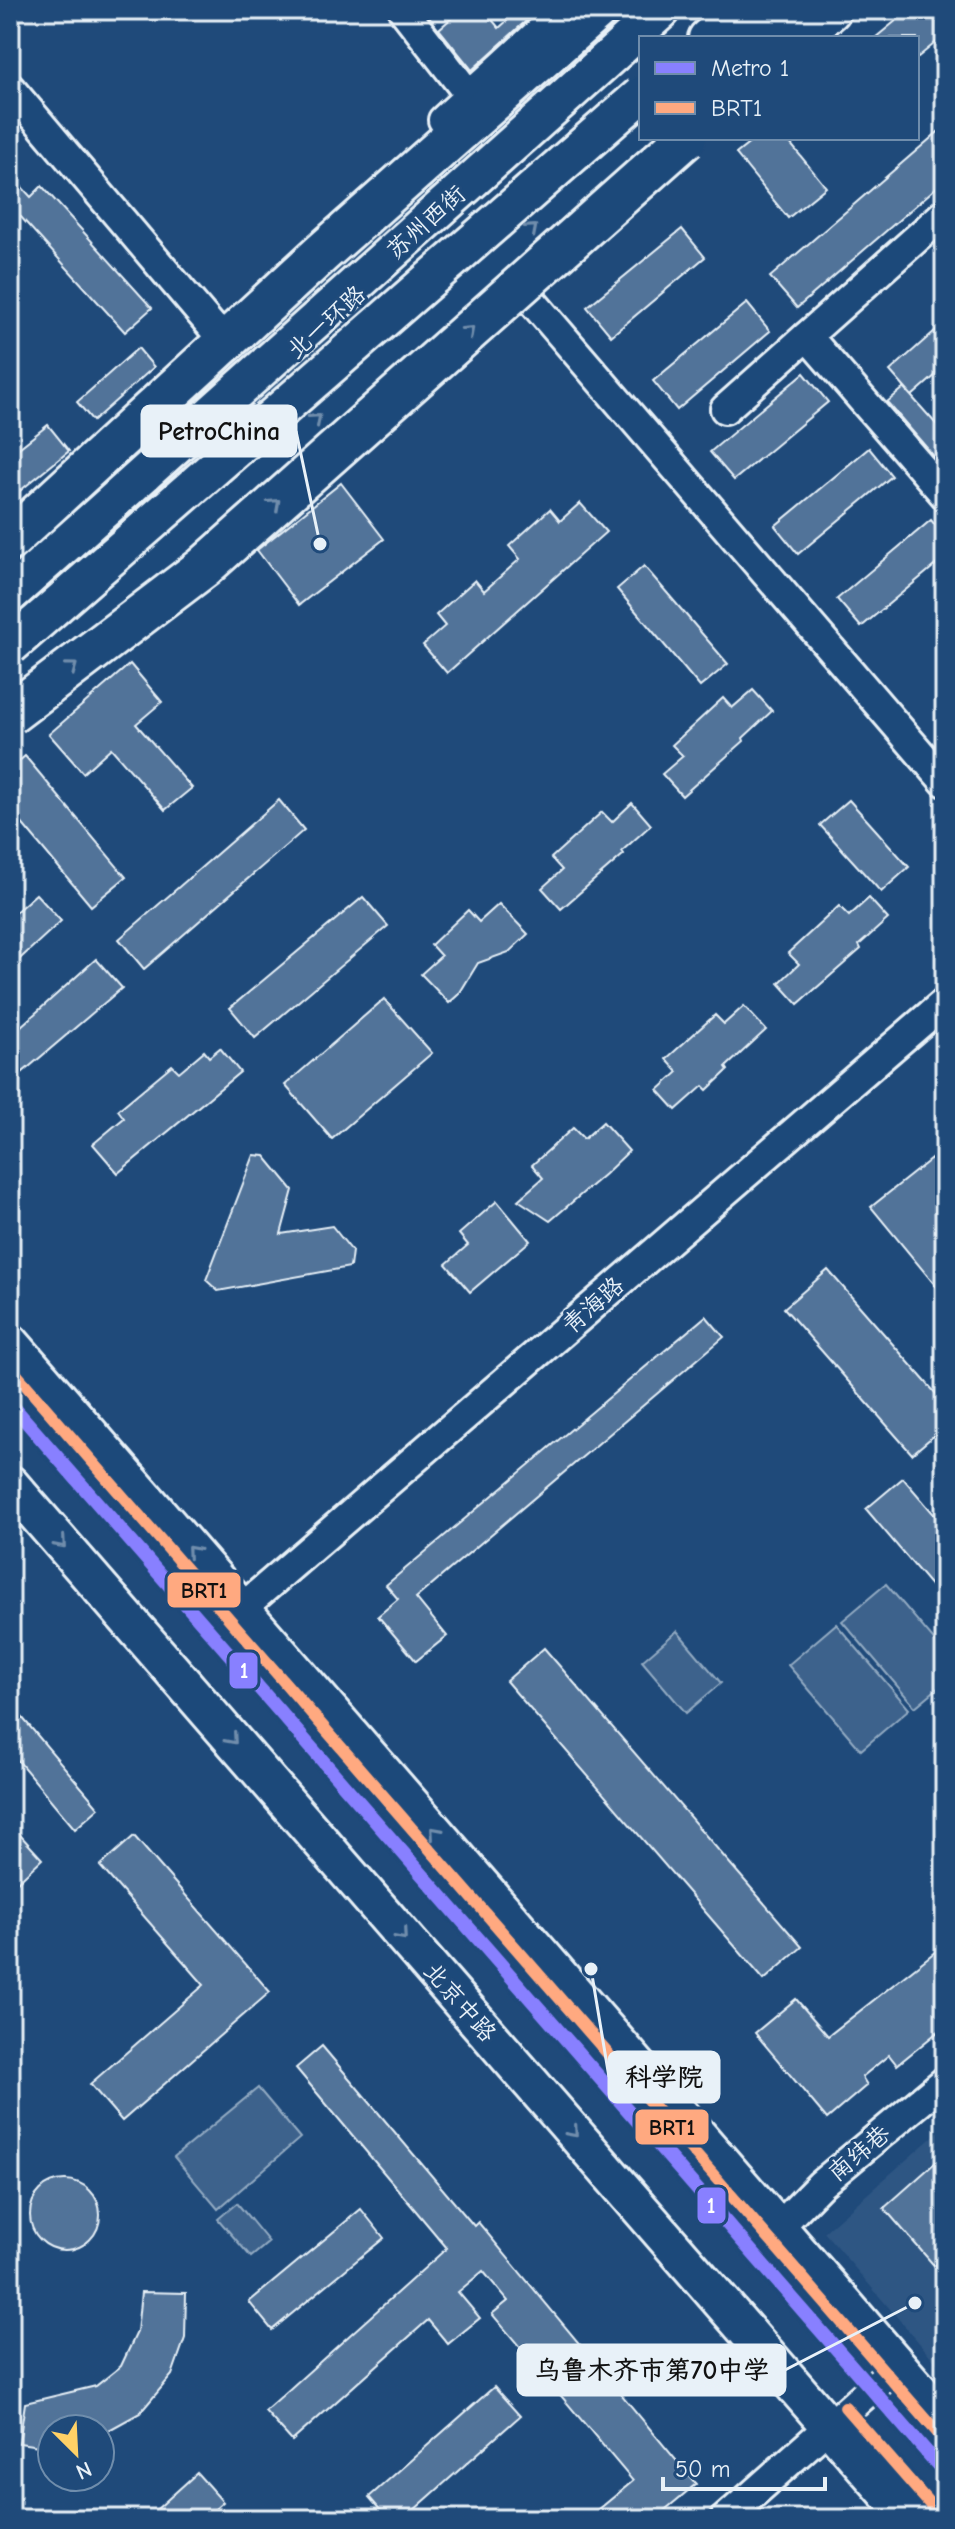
<svg xmlns="http://www.w3.org/2000/svg" width="955" height="2529" font-family="'Comic Neue','LXGW WenKai TC',sans-serif">
  <style>
    .built { fill: #2e5683 }
    .green { fill: #3c628c; stroke: #92aac2; stroke-width: 2 }
    .building { fill: #517399; stroke: #e8f1f8; stroke-width: 2 }
    .lines { fill: none; stroke-linecap: round; stroke-linejoin: round }
    .minor-casing { stroke: #e8f1f8; stroke-width: 34 }
    .major-casing { stroke: #e8f1f8; stroke-width: 42 }
    .highway-casing { stroke: #e8f1f8; stroke-width: 46 }
    .minor { stroke: #1f4a7a; stroke-width: 28 }
    .major { stroke: #1f4a7a; stroke-width: 36 }
    .highway { stroke: #1f4a7a; stroke-width: 40 }
    .major-bridge-casing { stroke: #e8f1f8; stroke-width: 42; stroke-linecap: butt }
    .highway-bridge-casing { stroke: #e8f1f8; stroke-width: 46; stroke-linecap: butt }
    .major-bridge { stroke: #1f4a7a; stroke-width: 36 }
    .highway-bridge { stroke: #1f4a7a; stroke-width: 40 }
    .bus-1-casing { stroke: #1f4a7a; stroke-width: 18 }
    .bus-1 { stroke: #ffa980; stroke-width: 12 }
    .metro-1-casing { stroke: #1f4a7a; stroke-width: 20 }
    .metro-1 { stroke: #8880ff; stroke-width: 14 }
    .oneway { stroke: #6f8dac }
    .labels { text-anchor: middle; dominant-baseline: central; stroke-width: 6; stroke-linejoin: round; paint-order: stroke }
    .street-label { font-size: 24px; fill: #e8f1f8; stroke: #1f4a7a }
    .leader { fill: none; stroke: #e8f1f8; stroke-width: 3 }
    .callout-dot { fill: #e8f1f8; stroke: #1f4a7a; stroke-width: 3 }
    .callout { fill: #e8f1f8; stroke: #e8f1f8; stroke-width: 3 }
    .callout-label { font-size: 26px; text-anchor: middle; font-weight: bold; fill: #111 }
    .line-badge { stroke: #1f4a7a; stroke-width: 3 }
    .badge-label { font-size: 22px; text-anchor: middle; font-weight: bold; fill: #fff }
    .pale-badge-label { font-size: 22px; text-anchor: middle; font-weight: bold; fill: #111 }
  </style>
  <rect width="100%" height="100%" fill="#1f4a7a"/>
  <filter id="ink" filterUnits="userSpaceOnUse"><feTurbulence type="fractalNoise" baseFrequency=".0125" numOctaves="2"/><feDisplacementMap in="SourceGraphic" scale="16" xChannelSelector="R" yChannelSelector="G"/><feConvolveMatrix kernelMatrix="1 2 1 2 8 2 1 2 1" color-interpolation-filters="sRGB"/></filter>
  <g filter="url(#ink)">
    <!-- built -->
    <path class="built" d="M945,2126v247l-121,-141z"/>
    <!-- green -->
    <g class="green">
      <path d="M886,1584l59,69v29l-30,25 -73,-86z"/>
      <path d="M836,1624l73,85 -48,41 -73,-85z"/>
      <path d="M677,1631l44,52 -35,30 -44,-52z"/>
      <path d="M258,2088l42,50 -82,71 -44,-52z"/>
      <path d="M237,2203l32,39 -18,15 -33,-38z"/>
    </g>
    <!-- building -->
    <g class="building">
      <path d="M461,10h23l15,18 20,-18h19l-66,60 -33,-41z"/>
      <path d="M909,10h28l8,9v16l-28,23v-20h-42z"/>
      <path d="M945,126v54l-148,128 -27,-31z"/>
      <path d="M756,138h30l40,49 -38,31 -52,-64z"/>
      <path d="M10,174l21,23 11,-11 110,122 -27,24 -115,-127z"/>
      <path d="M682,229l23,28 -94,79 -24,-29z"/>
      <path d="M747,303l23,28 -93,79 -24,-29z"/>
      <path d="M945,322v45l-33,29 -22,-25z"/>
      <path d="M138,348l16,19 -61,54 -16,-19z"/>
      <path d="M804,373l24,29 -94,78 -24,-28z"/>
      <path d="M904,388l41,46v35l-58,-67z"/>
      <path d="M48,425l21,26 -59,48v-44z"/>
      <path d="M869,448l23,28 -94,78 -23,-28z"/>
      <path d="M341,483l43,56 -85,66 -42,-55z"/>
      <path d="M580,503l26,29 -159,141 -24,-28 22,-19 -9,-11 39,-35 9,11 36,-32 -11,-13 41,-37 10,12z"/>
      <path d="M931,520l14,17v20l-84,70 -24,-28z"/>
      <path d="M644,566l84,98 -28,23 -83,-98z"/>
      <path d="M130,664l32,38 -26,22 56,64 -27,22 -54,-62 -28,25 -34,-39z"/>
      <path d="M753,690l19,21 -29,27 1,3 -62,55 -20,-22 21,-18 -11,-11 51,-47 9,10z"/>
      <path d="M25,756l101,121 -35,29 -71,-85 -10,9v-61z"/>
      <path d="M279,800l25,30 -160,139 -25,-30z"/>
      <path d="M849,800l60,67 -28,25 -61,-67z"/>
      <path d="M632,803l19,22 -29,26 2,3 -63,55 -19,-21 20,-18 -11,-12 51,-46 10,10z"/>
      <path d="M36,894l25,27 -51,47v-51z"/>
      <path d="M363,897l25,29 -133,112 -25,-30z"/>
      <path d="M869,898l19,21 -29,26 2,4 -63,55 -19,-21 20,-19 -11,-11 51,-47 10,10z"/>
      <path d="M499,904l29,30 -19,18 -31,11 -19,31 -10,9 -28,-29 20,-18 -10,-11 37,-35 11,12z"/>
      <path d="M96,959l26,29 -112,95v-47z"/>
      <path d="M384,999l48,54 -100,86 -47,-54z"/>
      <path d="M744,1006l22,24 -40,37 2,3 -21,20 -4,-4 -27,24 -18,-20 20,-18 -12,-13 49,-44 9,9z"/>
      <path d="M220,1048l20,24 -122,101 -25,-29 31,-26 -6,-8 54,-45 7,7 25,-21 5,6z"/>
      <path d="M603,1122l26,29 -24,23 -55,47 -32,-21 25,-22 -11,-13 41,-37 11,11z"/>
      <path d="M945,1148v149l-74,-90z"/>
      <path d="M254,1155l11,1 28,34 -12,44 51,-8 20,25 -2,16 -132,24 -12,-11z"/>
      <path d="M497,1201l33,40 -60,51 -24,-28 22,-19 -9,-11z"/>
      <path d="M828,1270l117,134v22l-33,28 -128,-146z"/>
      <path d="M706,1316l18,21 -308,261 31,38 -31,25 -38,-45 20,-17 -12,-14z"/>
      <path d="M903,1478l42,49v75l-79,-93z"/>
      <path d="M544,1648l258,299 -38,33 -258,-299z"/>
      <path d="M10,1703l89,105 -24,21 -65,-78z"/>
      <path d="M10,1824l32,35 -32,30z"/>
      <path d="M134,1836l136,156 -148,129 -32,-37 114,-99 -104,-119z"/>
      <path d="M945,1944v82l-48,39 -8,-10 -27,22 5,8 -40,34 -72,-86 41,-34 32,37z"/>
      <path d="M322,2046l152,180 4,-4 218,262 -42,35h-67l46,-38 -141,-167 16,-13 -25,-30 -25,21 22,26 -32,26 -20,-24 -136,121 -27,-30 182,-163 -151,-180z"/>
      <path d="M945,2154v124l-61,-70z"/>
      <circle cx="65" cy="2215" r="35"/>
      <path d="M361,2209l23,29 -112,92 -23,-28z"/>
      <path d="M141,2292l45,1 -1,45 -13,37 -32,38 -40,22v-6h-48v19l-33,-5 6,-40 71,-17 25,-20 16,-34z"/>
      <path d="M494,2387l26,29 -116,103h-16l-19,-22z"/>
      <path d="M197,2473l26,29 -19,17h-58z"/>
    </g>
    <g class="lines">
      <defs>
        <g id="minor">
          <path d="M403,10l67,86"/>
          <path d="M10,88l204,241"/>
          <path d="M443,120l120,-110"/>
          <path d="M508,273l437,509"/>
          <path d="M807,336l138,159"/>
          <path d="M725,409l220,-196"/>
          <path d="M242,1608l703,-606"/>
          <path d="M777,2229l44,-45 124,-103"/>
          <path d="M725,2519l172,-153"/>
        </g>
        <g id="major">
          <path d="M707,38l32,-28"/>
          <path d="M751,38l32,-28"/>
          <path d="M10,594l652,-584"/>
          <path d="M10,676l121,-95 510,-447"/>
          <path d="M10,1342l935,1078"/>
          <path d="M10,1484l900,1035"/>
        </g>
        <g id="highway">
          <path d="M798,38l32,-28"/>
          <path d="M10,540l312,-287 275,-243"/>
        </g>
      </defs>
      <!-- minor casing -->
      <use href="#minor" class="minor-casing"/>
      <!-- major casing -->
      <use href="#major" class="major-casing"/>
      <!-- highway casing -->
      <use href="#highway" class="highway-casing"/>
      <!-- minor -->
      <use href="#minor" class="minor"/>
      <!-- major -->
      <use href="#major" class="major"/>
      <!-- highway -->
      <use href="#highway" class="highway"/>
      <defs>
        <path id="major-bridge" d="M10,646l631,-551"/>
        <path id="highway-bridge" d="M10,714l194,-147 482,-429"/>
      </defs>
      <!-- major-bridge casing -->
      <use href="#major-bridge" class="major-bridge-casing"/>
      <!-- highway-bridge casing -->
      <use href="#highway-bridge" class="highway-bridge-casing"/>
      <!-- major-bridge -->
      <use href="#major-bridge" class="major-bridge"/>
      <!-- highway-bridge -->
      <use href="#highway-bridge" class="highway-bridge"/>
      <defs>
        <g id="bus-1">
          <path d="M10,1367l935,1074"/>
          <path d="M845,2407l98,112"/>
        </g>
      </defs>
      <!-- bus-1 casing -->
      <use href="#bus-1" class="bus-1-casing"/>
      <!-- bus-1 -->
      <use href="#bus-1" class="bus-1"/>
      <defs>
        <path id="metro-1" d="M10,1403l935,1070"/>
      </defs>
      <!-- metro-1 casing -->
      <use href="#metro-1" class="metro-1-casing"/>
      <!-- metro-1 -->
      <use href="#metro-1" class="metro-1"/>
    </g>
    <!-- one-way arrows -->
    <defs><path id="oneway-chevron" d="M-2-3.5L2.5 0L-2 3.5" fill="none" stroke-width="1.6" stroke-linecap="round" stroke-linejoin="round" transform="scale(2)"/></defs>
    <g class="oneway">
      <use href="#oneway-chevron" transform="translate(532 229) rotate(-41)"/>
      <use href="#oneway-chevron" transform="translate(469 331) rotate(-42)"/>
      <use href="#oneway-chevron" transform="translate(316 419) rotate(-41)"/>
      <use href="#oneway-chevron" transform="translate(275 504) rotate(-42)"/>
      <use href="#oneway-chevron" transform="translate(72 667) rotate(-37)"/>
      <use href="#oneway-chevron" transform="translate(61 1543) rotate(49)"/>
      <use href="#oneway-chevron" transform="translate(192 1551) rotate(-131)"/>
      <use href="#oneway-chevron" transform="translate(232 1739) rotate(49)"/>
      <use href="#oneway-chevron" transform="translate(435 1832) rotate(-131)"/>
      <use href="#oneway-chevron" transform="translate(402 1935) rotate(49)"/>
      <use href="#oneway-chevron" transform="translate(573 2132) rotate(49)"/>
    </g>
  </g>
  <g class="labels">
    <!-- street labels -->
    <g class="street-label">
      <text transform="translate(426 222) rotate(-42)">苏州西街</text>
      <text transform="translate(326 322) rotate(-42)">北一环路</text>
      <text transform="translate(593 1305) rotate(-41)">青海路</text>
      <text transform="translate(460 2002) rotate(49)">北京中路</text>
      <text transform="translate(859 2153) rotate(-40)">南纬巷</text>
    </g>
  </g>
  <!-- callouts -->
  <path class="leader" d="M320 544L296 431M591 1969L609 2077M915 2303L785 2370"/>
  <g class="callout-dot">
    <circle cx="320" cy="544" r="8"/>
    <circle cx="591" cy="1969" r="8"/>
    <circle cx="915" cy="2303" r="8"/>
  </g>
  <g class="callout">
    <rect x="142" y="406" width="154" height="50" rx="8"/>
    <rect x="609" y="2052" width="110" height="50" rx="8"/>
    <rect x="518" y="2345" width="267" height="50" rx="8"/>
  </g>
  <g class="callout-label">
    <text x="219" y="440">PetroChina</text>
    <text x="664" y="2086">科学院</text>
    <text x="652" y="2379">乌鲁木齐市第70中学</text>
  </g>
  <g class="line-badge">
    <rect x="166" y="1571" width="76" height="38" rx="8" fill="#ffa980"/>
    <rect x="228" y="1651" width="31" height="39" rx="8" fill="#8880ff"/>
    <rect x="634" y="2108" width="76" height="38" rx="8" fill="#ffa980"/>
    <rect x="696" y="2186" width="31" height="39" rx="8" fill="#8880ff"/>
  </g>
  <g class="badge-label">
    <text x="244" y="1678">1</text>
    <text x="711" y="2213">1</text>
  </g>
  <g class="pale-badge-label">
    <text x="204" y="1598">BRT1</text>
    <text x="672" y="2135">BRT1</text>
  </g>
  <!-- margin -->
  <rect width="955" height="2529" fill="none" stroke="#1f4a7a" stroke-width="40"/>
  <rect x="20" y="20" width="915" height="2489" fill="none" stroke="#e8f1f8" stroke-width="3" filter="url(#ink)"/>
  <!-- legend -->
  <rect x="639" y="36" width="280" height="104" fill="#1f4a7a" stroke="#6f8dac" stroke-width="2"/>
  <rect x="655" y="62" width="40" height="12" fill="#8880ff" stroke="#6f8dac" stroke-width="2"/>
  <text x="711" y="76" font-size="24" fill="#e8f1f8">Metro 1</text>
  <rect x="655" y="102" width="40" height="12" fill="#ffa980" stroke="#6f8dac" stroke-width="2"/>
  <text x="711" y="116" font-size="24" fill="#e8f1f8">BRT1</text>
  <!-- north arrow -->
  <g transform="translate(76 2453) rotate(156)"><circle r="38" fill="#1f4a7a" stroke="#6f8dac" stroke-width="2"/>
  <path d="M0-6L14 30L0 20L-14 30Z" fill="#ffd166"/>
  <text y="-12" font-size="22" font-weight="bold" text-anchor="middle" fill="#e8f1f8">N</text>
  </g>
  <!-- scale -->
  <path d="M663 2477v12h162v-12" fill="none" stroke="#e8f1f8" stroke-width="4"/>
  <text x="675" y="2477" font-size="24" fill="#e8f1f8" stroke="#1f4a7a" stroke-width="6" paint-order="stroke">50 m</text>
</svg>
